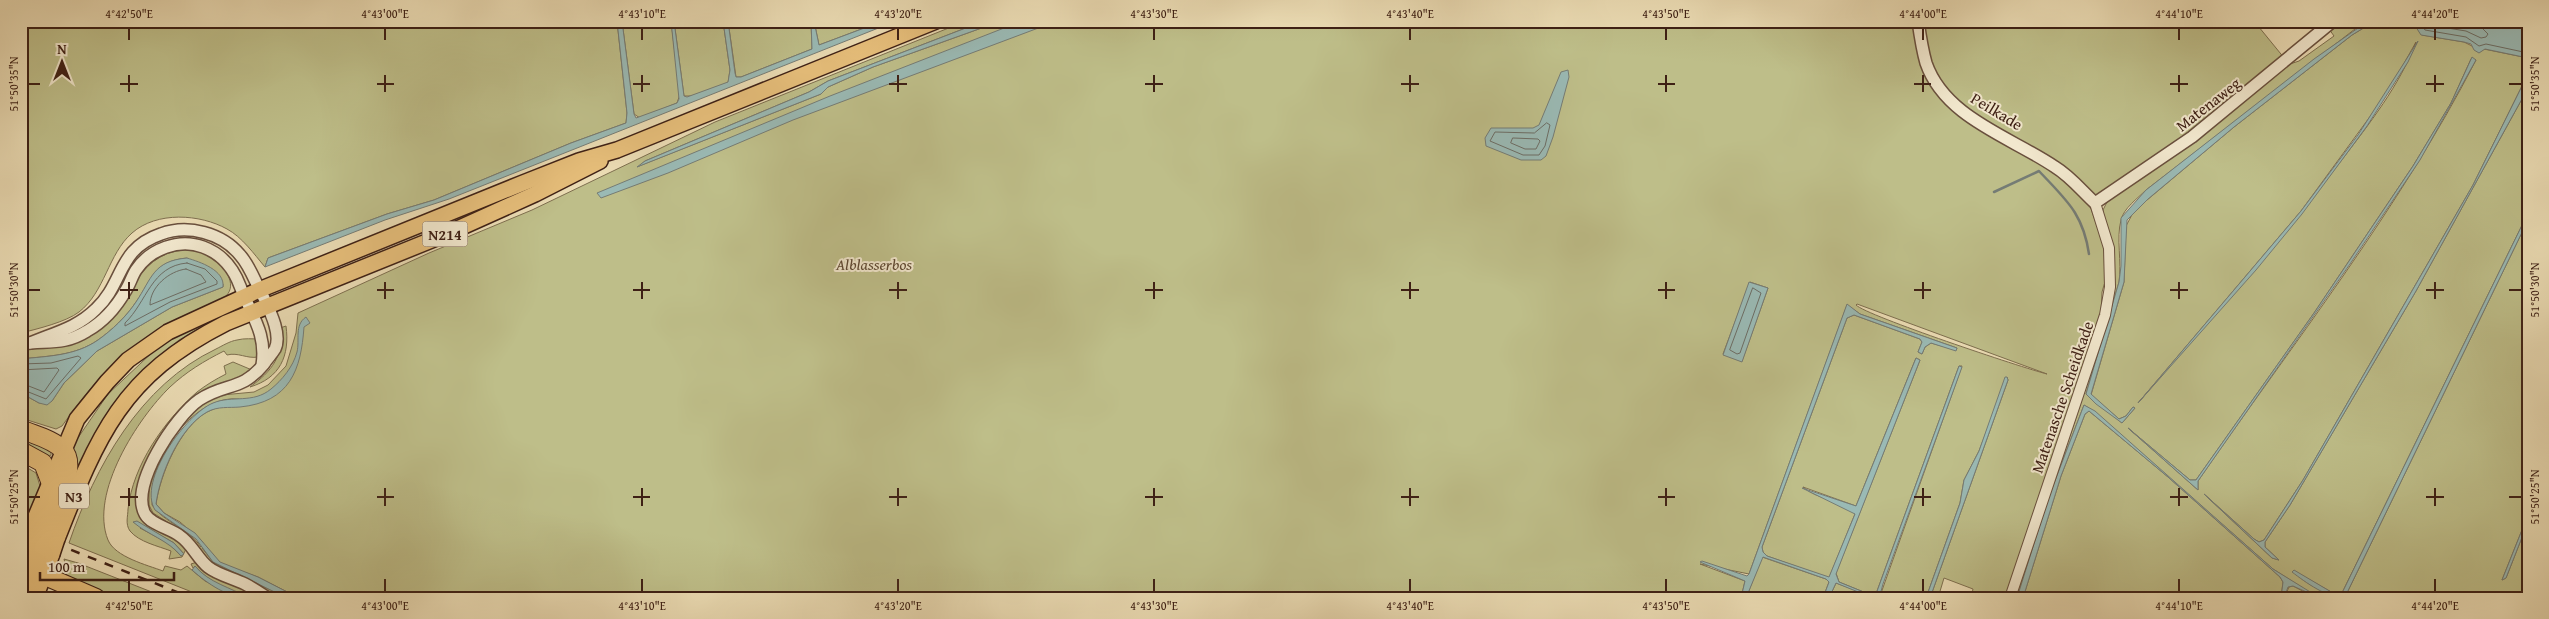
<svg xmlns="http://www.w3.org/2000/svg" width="2549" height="619" font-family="'Gentium Book Plus',serif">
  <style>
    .green { fill: #bebe89; stroke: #7e6f4f; fill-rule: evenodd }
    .water { fill: #9abab5; stroke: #757c75 }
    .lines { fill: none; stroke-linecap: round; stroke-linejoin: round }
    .shore { stroke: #6c6d65; stroke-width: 1 }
    .stream { stroke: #757c75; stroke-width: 2.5 }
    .minor-casing { stroke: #694f3d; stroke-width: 12 }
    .tertiary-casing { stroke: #694f3d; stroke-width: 14 }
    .primary-casing { stroke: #3e2015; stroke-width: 18 }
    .motorway-casing { stroke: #3e2015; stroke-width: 20 }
    .minor { stroke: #f2e8ce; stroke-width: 10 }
    .tertiary { stroke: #f2e8ce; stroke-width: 11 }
    .primary { stroke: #e6be7a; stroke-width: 15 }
    .motorway { stroke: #e6be7a; stroke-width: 18 }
    .rail { stroke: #3e2015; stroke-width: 2.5; stroke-dasharray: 9 9; stroke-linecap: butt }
    .primary-bridge-casing { stroke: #3e2015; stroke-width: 18; stroke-linecap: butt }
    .motorway-bridge-casing { stroke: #3e2015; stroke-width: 20; stroke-linecap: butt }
    .primary-bridge { stroke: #e6be7a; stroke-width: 15 }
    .motorway-bridge { stroke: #e6be7a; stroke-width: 18 }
    .ticks { fill: none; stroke: #3e2015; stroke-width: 2 }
    .labels { text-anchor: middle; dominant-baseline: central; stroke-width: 4; stroke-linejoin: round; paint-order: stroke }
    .shield { fill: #f2e8ce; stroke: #745c4c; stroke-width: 1 }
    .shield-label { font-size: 15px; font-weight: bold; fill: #3e2015 }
    .street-label { font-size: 16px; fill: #3e2015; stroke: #f2e8ce }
    .park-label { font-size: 16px; font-style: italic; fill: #5e4832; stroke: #f2e8ce }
    .neatline { fill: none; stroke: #3e2015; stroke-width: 2 }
    .ticks-label { font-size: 12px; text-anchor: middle; fill: #3e2015 }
  </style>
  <rect width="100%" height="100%" fill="#ebdcb4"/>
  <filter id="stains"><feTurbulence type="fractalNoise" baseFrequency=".004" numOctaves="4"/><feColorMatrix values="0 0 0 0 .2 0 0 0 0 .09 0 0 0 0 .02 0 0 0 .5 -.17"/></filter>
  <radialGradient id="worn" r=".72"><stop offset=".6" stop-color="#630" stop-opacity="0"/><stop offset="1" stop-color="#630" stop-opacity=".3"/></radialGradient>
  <!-- green -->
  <g class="green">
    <path d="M21,21h596l10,92 -1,10 -55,20 -137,57 -47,14 -119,44 -3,9c-11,-13 -23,-30 -38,-38 -27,-15 -70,-18 -95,4 -24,21 -27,59 -53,79 -13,10 -42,17 -58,21z"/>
    <path d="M622,21h49l9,73 -3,9 -37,15 -6,-4z"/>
    <path d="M674,21h49l7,49 -2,13 -36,13h-8z"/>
    <path d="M728,21h83l1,28 -71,28h-5z"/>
    <path d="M814,21h69l-64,24z"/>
    <path d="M966,21h18l-156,60 -19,11 -164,69 -6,5 182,-72 7,-7 45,-20 128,-46h1253l31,38 -66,53 -129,94 15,43 2,26 -5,17 -1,21 -95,285h-35l2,-9 -29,-11 -6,20h-8l78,-218 -1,-3 -28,74 -15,29 -4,23 -34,95h-43l-3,-2 82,-230h-3l-83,228 -5,1 -32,-13 -3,-9 84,-213 -4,-2 -60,148 -53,-19c14,13 39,12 52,27l-26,64 -62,-22 -4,-4 -1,-5 85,-229 7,-3 66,24 2,3 -4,10 4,2 3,-7 6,-4 25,7 1,-2 -97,-34 -13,-9 -98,269 -49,-10 45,17 -4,17h-1442l-41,-21 -37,-13 -19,-16 11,14 74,36h-10l-67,-36 -22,-27 -35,-22 -4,-8v-13l2,-17 9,-22 30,-40 19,-13 13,-5 32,-3 14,-7 18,-19 10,-33 2,-20 131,-60 103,-43 183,-88zM1750,282l18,6 -26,73 -19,-7zM1856,305l1,-1 190,70c-24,-6 -180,-58 -191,-69zM239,399c-10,5 -22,8 -32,13 -27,15 -47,63 -51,92l8,9 16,9 23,20 -2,5c-12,-19 -37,-24 -49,-42 1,-10 0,-21 3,-31 10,-34 46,-79 84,-75z"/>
    <path d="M2337,21h13l5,8 -209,161c-8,8 -23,19 -25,30 -5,18 1,42 -2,62l-33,112 36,29 13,-15 -2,-1 -7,9 -7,3 -28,-24 33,-113 2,-56 8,-15 100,-84 118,-92 23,-14h37l10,14 42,7 10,5 54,11v28l-5,-2 -50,101 -170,295 -39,60 -5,2 -5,-3 -50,-45 68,64 7,2 -14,-13v-5l25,-37 126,-214 112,-203v125l-185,378 -3,3 -7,-1 -39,-22c12,14 32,23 51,26l183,-377v295l-26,65 4,-2 22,-56v73l-27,-3 -3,4 23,2h-62l30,-5h-20l-18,5h-131l-8,-4 -39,-25 -178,-157 -11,-7 -36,94 -31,99h-3l98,-303 -9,-85 5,-10 179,-135 12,-4 35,-25 -5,-7zM2416,42c-16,43 -47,82 -75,119 -63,84 -134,162 -203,242l163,-192 87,-119zM2471,59l5,1c-77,150 -183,283 -278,421v9l-70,-62 62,52h6l118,-167 99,-147 38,-63z"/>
    <path d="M2487,21h41v8z"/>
    <path d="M184,250c10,1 21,1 29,8 11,8 25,26 13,38 -10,13 -40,19 -54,27 -51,27 -77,57 -110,103l-6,3 -35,-11v-25l18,10 13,-2 12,-18 33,-32 75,-44 51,-20v-3l-36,-26c-33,3 -35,21 -51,44 -10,15 -24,28 -38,38 -23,16 -50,16 -77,19v-9c22,-3 52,-3 71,-15 38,-25 41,-81 92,-85z"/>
    <path d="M239,304l3,4 -19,7 -44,25 -27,23 -28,30 -56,94 3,-39 37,-54 49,-46 20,-14z"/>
    <path d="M286,326c4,30 -6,52 -36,61 22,-16 34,-31 30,-59z"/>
    <path d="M260,339l-2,18c-11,2 -20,-5 -31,-2l-3,-4c-20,10 -38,21 -54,36 -32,31 -81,106 -62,153 7,17 39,25 55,31l2,-5 16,4 6,-4 18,15 35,17h-33l-138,-55c26,-76 71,-158 147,-194 6,-3 14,-8 21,-9 7,-2 16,-1 23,-1z"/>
    <path d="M233,362l19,8 -13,11 -18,2 -35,22 -47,98 47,46 -4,8 -13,2 2,-8c-13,-5 -32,-9 -41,-20 -5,-7 -2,-15 -2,-22 5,-44 36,-88 69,-117 9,-7 19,-13 29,-18l-2,-8zM144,526l30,17 10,11 -3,2 -13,-13 -28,-15z"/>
    <path d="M2089,411l79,66 112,100 3,5 -2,16h-258l38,-122 24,-62z"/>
    <path d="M21,438l30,11v6l-3,2 -27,-9z"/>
    <path d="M21,464l15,9 4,13 -14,37 -5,-2z"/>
    <path d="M1762,557l64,22 3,3 -6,16h-77z"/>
    <path d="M64,559l14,4 89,35h-57l-45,-19 2,-7z"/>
    <path d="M197,562l62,36c-18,0 -53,-17 -64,-32l-2,2 -2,-4z"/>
    <path d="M1836,583l35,13 2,2h-44z"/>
    <path d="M2293,586l23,12h-32l5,-11z"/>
  </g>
  <!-- water -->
  <g class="water">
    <path d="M617,21h5l12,93 2,4 41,-15 2,-4 -8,-78h3l10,75 3,1 41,-15 2,-12 -7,-49h5l7,52 1,4h5l71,-28 -1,-28h3l5,24 64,-24h13l-447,178 -64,21 -120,47 3,-9 119,-44 47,-14 137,-57 55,-20 1,-10z"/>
    <path d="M984,21h17l-128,46 -45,20 -7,7 -184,73 8,-6 164,-69 19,-11z"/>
    <path d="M1022,21h35l-264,99 -125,53 -67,25 -4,-5 233,-97z"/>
    <path d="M2368,21h7l-23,14 -118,92 -86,72 -21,21 -3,62 -33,112 28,25 7,-3 7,-9 2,1 -13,15 -26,-19 -10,-10 33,-112 2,-16v-48l25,-28 168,-131z"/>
    <path d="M2412,21h75l41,8v29l-43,-9 -6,4 -5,-3 -3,-6 -7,-2 -43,-7z"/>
    <path d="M2418,41l-10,21 -41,64 -65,88 -46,56 -118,133 163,-192 57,-76z"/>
    <path d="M2472,57l4,3 -56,100 -70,104 -152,217v9l-70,-62 62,52h6l118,-167 99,-147 38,-63z"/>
    <path d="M1568,70l1,7 -16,60 -7,19 -5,4h-20l-35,-14 -1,-8 6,-10h42l6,-3 22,-53z"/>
    <path d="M2523,84h3l2,4 -112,203 -126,214 -25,37v5l14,13 -7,-2 -68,-64 50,45 5,3 5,-2 39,-60 170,-295z"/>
    <path d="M2528,213v7l-183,377c-17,2 -40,-15 -53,-25l2,-2 39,23 7,1 3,-3z"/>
    <path d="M187,258c13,4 38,12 36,29l-51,20 -75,44 -33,32 -12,18 -5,4 -8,-2 -18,-10v-34c27,-3 54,-3 77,-19 14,-10 28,-23 38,-38 16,-24 17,-41 51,-44z"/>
    <path d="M1749,282l19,6 -26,74 -19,-7z"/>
    <path d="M1847,304l13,10 97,34 -1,3 -25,-8 -6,4 -3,7 -4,-2 4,-10 -2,-3 -66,-24 -7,3 -85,229 1,5 4,4 62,21 26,-63 -53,-26 54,18 60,-148 4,2 -84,214 3,8 32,13 5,-1 83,-228 3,1 -79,217 -3,11 3,3h-10l-37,-15 -7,15h-6l6,-16 -3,-3 -63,-22 -17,41h-5l4,-17 -45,-19 2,-1 45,15 2,-2z"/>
    <path d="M306,317l4,6 -6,4c-3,43 -14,75 -64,80 -11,1 -22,-1 -33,5 -28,16 -47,62 -51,92l8,9 31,20 25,29 38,15 41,21h-12l-74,-36 -17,-23 -41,-29c-18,-29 31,-96 58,-107 19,-8 40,1 58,-14 11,-9 22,-22 26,-37 3,-12 -3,-27 9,-35z"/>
    <path d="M2005,377h2l1,3 -78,218h-4l34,-95 4,-23 15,-29z"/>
    <path d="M2084,405l11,6 178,158 47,29 -27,-12 -5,1 -4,11h-3l2,-16 -3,-5 -112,-100 -79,-66 -4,3 -24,62 -38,122h-6l31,-99z"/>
    <path d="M2528,515v7l-22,56 -4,2z"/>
    <path d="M137,521l37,22 10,11 -3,2c-13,-16 -33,-21 -48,-34z"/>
    <path d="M195,566c14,17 35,21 54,32 -21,0 -41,-14 -57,-28z"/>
    <path d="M2498,592l30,3v3l-30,-2z"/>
  </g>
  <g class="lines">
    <!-- shore -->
    <g class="shore">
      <path d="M2419,21l6,9 41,7 13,9 7,-2 42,9"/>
      <path d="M2426,21l3,4 37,6 15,7 5,-1 2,-3 -6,-6 -1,-7"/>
      <path d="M1547,123l3,2 -5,21 -6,9h-16l-33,-14 5,-9 39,1z"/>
      <path d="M1513,138l25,1 2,2 -4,8h-11l-14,-6z"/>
      <path d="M187,263l18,6 12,12v3l-47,18 -45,24v-3c22,-21 26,-57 62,-60z"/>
      <path d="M186,269l15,6 5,7 -56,23c0,-18 19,-34 36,-36z"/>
      <path d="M1753,288l8,5 -21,60 -3,1 -7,-4z"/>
      <path d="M21,364l30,-1 27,-7 3,2 -35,41 -25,-10"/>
      <path d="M21,370l36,-2 2,2 -15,22 -23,-9"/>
    </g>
    <!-- stream -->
    <path class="stream" d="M1994,192l45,-21c27,29 44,42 50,83"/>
    <defs>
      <path id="minor" d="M2010,598l95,-283 5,-28 -1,-39 -14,-45"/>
      <g id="tertiary">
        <path d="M1918,21c2,14 4,28 8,42 19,55 85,74 129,104 15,9 27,24 40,36l97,-66 141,-116"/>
        <path d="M30,343c24,-10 47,-15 66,-34 28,-26 21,-60 65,-75 27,-10 61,-1 79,21 11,12 16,30 24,43 6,13 18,37 11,51 -3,5 -8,10 -11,15 -23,28 -38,18 -65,36 -23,16 -70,85 -54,114 6,11 25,14 35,22 12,8 17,22 28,31 10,8 25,11 37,17 8,4 15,9 23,14"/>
        <path d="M21,344c26,-4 42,2 66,-13 16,-9 30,-25 39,-41 4,-6 6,-14 10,-20 14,-21 43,-32 67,-23 19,7 30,20 37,39 11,29 27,47 22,79"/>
      </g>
      <g id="primary">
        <path d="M31,528l46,-109 30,-37 21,-22 40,-28 91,-42 264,-107 56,-22 38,-11 319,-129"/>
        <path d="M57,539c41,-104 64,-163 169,-216l218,-88 91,-41 65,-33"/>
        <path d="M35,598l17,-44"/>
      </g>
      <g id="motorway">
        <path d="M21,429c13,6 32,10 42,21 17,16 -11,65 -19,83"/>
        <path d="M21,451l22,12 7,18"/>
        <path d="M43,575l53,23"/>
        <path d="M25,598v-8l13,-41"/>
      </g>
    </defs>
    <!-- minor casing -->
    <use href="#minor" class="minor-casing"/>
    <!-- tertiary casing -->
    <use href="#tertiary" class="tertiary-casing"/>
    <!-- primary casing -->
    <use href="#primary" class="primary-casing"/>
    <!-- motorway casing -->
    <use href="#motorway" class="motorway-casing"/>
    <!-- minor -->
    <use href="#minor" class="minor"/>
    <!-- tertiary -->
    <use href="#tertiary" class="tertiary"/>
    <!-- primary -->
    <use href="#primary" class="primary"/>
    <!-- motorway -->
    <use href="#motorway" class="motorway"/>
    <!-- rail -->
    <path class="rail" d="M21,530l171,68"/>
    <defs>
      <g id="primary-bridge">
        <path d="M25,544l6,-16"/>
        <path d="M52,554l5,-15"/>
      </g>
      <path id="motorway-bridge" d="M38,549l6,-16"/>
    </defs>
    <!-- primary-bridge casing -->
    <use href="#primary-bridge" class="primary-bridge-casing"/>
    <!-- motorway-bridge casing -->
    <use href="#motorway-bridge" class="motorway-bridge-casing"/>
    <!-- primary-bridge -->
    <use href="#primary-bridge" class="primary-bridge"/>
    <!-- motorway-bridge -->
    <use href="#motorway-bridge" class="motorway-bridge"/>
  </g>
  <!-- ticks -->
  <path class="ticks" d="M129,28v12M385,28v12M642,28v12M898,28v12M1154,28v12M1410,28v12M1666,28v12M1923,28v12M2179,28v12M2435,28v12M129,75v17M385,75v17M642,75v17M898,75v17M1154,75v17M1410,75v17M1666,75v17M1923,75v17M2179,75v17M2435,75v17M28,84h12M120,84h18M377,84h17M633,84h17M889,84h18M1145,84h18M1401,84h18M1658,84h17M1914,84h17M2170,84h18M2426,84h18M2509,84h13M129,282v17M385,282v17M642,282v17M898,282v17M1154,282v17M1410,282v17M1666,282v17M1923,282v17M2179,282v17M2435,282v17M28,290h12M120,290h18M377,290h17M633,290h17M889,290h18M1145,290h18M1401,290h18M1658,290h17M1914,290h17M2170,290h18M2426,290h18M2509,290h13M129,488v18M385,488v18M642,488v18M898,488v18M1154,488v18M1410,488v18M1666,488v18M1923,488v18M2179,488v18M2435,488v18M28,497h12M120,497h18M377,497h17M633,497h17M889,497h18M1145,497h18M1401,497h18M1658,497h17M1914,497h17M2170,497h18M2426,497h18M2509,497h13M129,579v13M385,579v13M642,579v13M898,579v13M1154,579v13M1410,579v13M1666,579v13M1923,579v13M2179,579v13M2435,579v13"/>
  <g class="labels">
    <!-- shield labels -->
    <g class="shield">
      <rect x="422.5" y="221.5" width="45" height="25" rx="4"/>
      <rect x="59" y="483.5" width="30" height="25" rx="4"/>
    </g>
    <g class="shield-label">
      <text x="445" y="234">N214</text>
      <text x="74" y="496">N3</text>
    </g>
    <!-- street labels -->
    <g class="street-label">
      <text transform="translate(2208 104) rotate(-38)">Matenaweg</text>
      <text transform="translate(1997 111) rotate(31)">Peilkade</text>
      <text transform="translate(2062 397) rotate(-71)">Matenasche Scheidkade</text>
    </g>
    <!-- park labels -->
    <g class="park-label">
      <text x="874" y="264">Alblasserbos</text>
    </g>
  </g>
  <!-- margin -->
  <rect width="2549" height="619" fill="none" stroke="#ebdcb4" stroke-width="55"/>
  <!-- north arrow -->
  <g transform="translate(62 62)" stroke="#f2e8ce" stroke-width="4" paint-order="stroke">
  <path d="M0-4L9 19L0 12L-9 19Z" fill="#3e2015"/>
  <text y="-8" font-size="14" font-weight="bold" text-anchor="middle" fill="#3e2015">N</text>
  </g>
  <!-- scale -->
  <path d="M40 572v8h134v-8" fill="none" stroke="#3e2015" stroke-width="2.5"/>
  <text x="48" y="572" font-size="15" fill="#3e2015" stroke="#f2e8ce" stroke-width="4" paint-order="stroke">100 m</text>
  <rect x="28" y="28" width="2494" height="564" class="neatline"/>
  <g class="ticks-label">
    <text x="129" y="18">4°42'50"E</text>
    <text x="385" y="18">4°43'00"E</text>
    <text x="642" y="18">4°43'10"E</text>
    <text x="898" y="18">4°43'20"E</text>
    <text x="1154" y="18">4°43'30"E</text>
    <text x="1410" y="18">4°43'40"E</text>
    <text x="1666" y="18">4°43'50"E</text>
    <text x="1923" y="18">4°44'00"E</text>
    <text x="2179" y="18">4°44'10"E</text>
    <text x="2435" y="18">4°44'20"E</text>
    <text transform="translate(14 84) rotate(-90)" y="4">51°50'35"N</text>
    <text transform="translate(2535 84) rotate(-90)" y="4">51°50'35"N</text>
    <text transform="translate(14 290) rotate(-90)" y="4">51°50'30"N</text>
    <text transform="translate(2535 290) rotate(-90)" y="4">51°50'30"N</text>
    <text transform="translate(14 497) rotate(-90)" y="4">51°50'25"N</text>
    <text transform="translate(2535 497) rotate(-90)" y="4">51°50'25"N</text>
    <text x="129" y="610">4°42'50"E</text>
    <text x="385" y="610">4°43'00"E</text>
    <text x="642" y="610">4°43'10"E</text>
    <text x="898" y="610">4°43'20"E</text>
    <text x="1154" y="610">4°43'30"E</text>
    <text x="1410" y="610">4°43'40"E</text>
    <text x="1666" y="610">4°43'50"E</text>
    <text x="1923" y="610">4°44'00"E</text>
    <text x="2179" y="610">4°44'10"E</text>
    <text x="2435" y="610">4°44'20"E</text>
  </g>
  <rect width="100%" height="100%" filter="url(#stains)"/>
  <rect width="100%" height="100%" fill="url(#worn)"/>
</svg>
